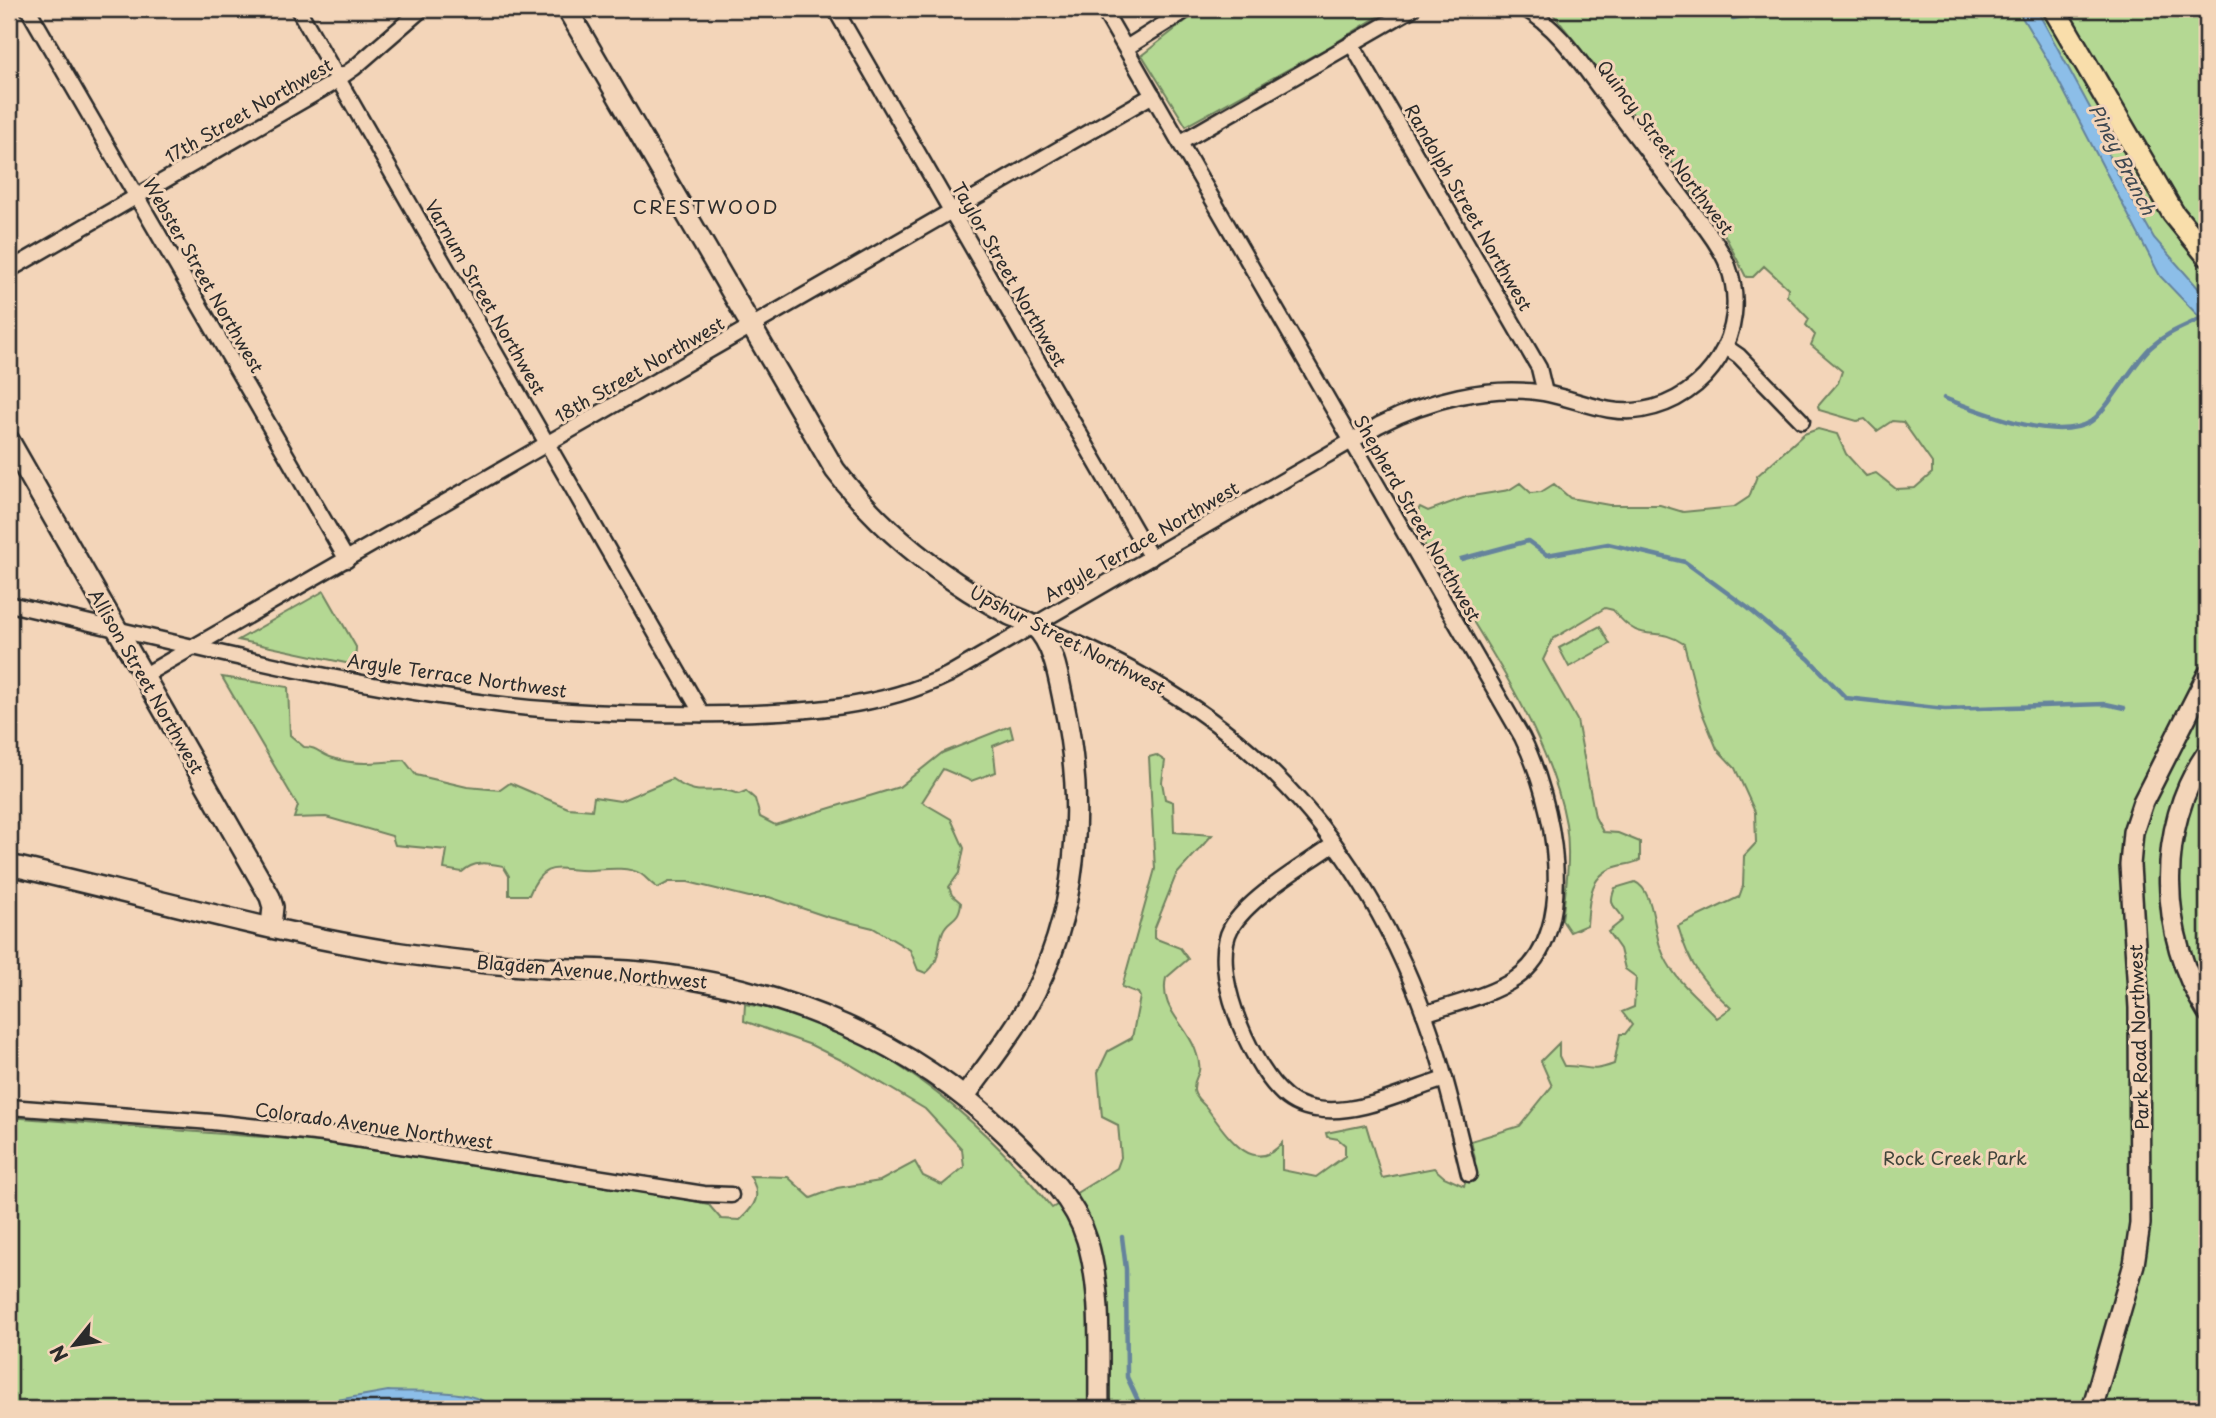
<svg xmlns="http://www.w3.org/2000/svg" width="2216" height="1418" font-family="'Playpen Sans',sans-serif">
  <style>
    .green { fill: #b4d893; stroke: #70825f; stroke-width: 2 }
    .water { fill: #8cbee8; stroke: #65839c; stroke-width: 2 }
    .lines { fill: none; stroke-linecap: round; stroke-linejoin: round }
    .stream { stroke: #65839c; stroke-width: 4.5 }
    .street-casing { stroke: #2b2b2b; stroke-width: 19 }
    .secondary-casing { stroke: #2b2b2b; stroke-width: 24 }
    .primary-casing { stroke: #2b2b2b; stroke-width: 26 }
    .street { stroke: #f3d5b9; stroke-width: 14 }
    .secondary { stroke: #f3d5b9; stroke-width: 19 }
    .primary { stroke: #f9deab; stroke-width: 21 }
    .labels { text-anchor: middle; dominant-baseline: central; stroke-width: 6; stroke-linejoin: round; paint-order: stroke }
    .street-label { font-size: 18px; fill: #2b2b2b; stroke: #f3d5b9 }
    .park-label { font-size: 18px; fill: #40453b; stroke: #f3d5b9 }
    .water-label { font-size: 19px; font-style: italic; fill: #3e4851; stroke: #f3d5b9 }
    .neighbourhood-label { font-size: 19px; letter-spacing: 2px; fill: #2b2b2b; stroke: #f3d5b9 }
  </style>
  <rect width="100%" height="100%" fill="#f3d5b9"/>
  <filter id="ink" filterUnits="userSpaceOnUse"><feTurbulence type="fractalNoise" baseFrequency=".0143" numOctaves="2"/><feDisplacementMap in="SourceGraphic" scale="14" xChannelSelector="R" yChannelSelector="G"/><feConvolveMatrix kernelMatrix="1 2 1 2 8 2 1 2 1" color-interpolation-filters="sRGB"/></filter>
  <g filter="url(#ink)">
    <!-- green -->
    <g class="green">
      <path d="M1201,9h189l-63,39 -141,78 -44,-71z"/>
      <path d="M1549,9h658v1400h-2198v-292l304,24 371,58 24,5 13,15 19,1c16,-15 22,-24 10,-44l38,1 23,21 26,-10 43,-7 35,-19 8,14 19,9 22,-18 -2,-18 -37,-40 -74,-44 -40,-20 -67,-24 1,-17c123,19 232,110 307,204l65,-40 4,-11 -3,-32 -16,-8 -4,-45 10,-21 24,-13 8,-41 -2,-4 -16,-6 33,-118 -6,-112 7,-2 9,6 -3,21 3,17 8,3 1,30 38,3 -36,40 -22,55v8l26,10 8,11 -22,19c-7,30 19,45 29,71 11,30 -2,22 -1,41 0,7 8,12 12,17 17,22 45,72 76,36v27l34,7 29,-21v-11l-7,-6 -11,-2 -1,-4 40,-8 16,53 52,-10 10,9 20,9 11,-27 -4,-18 49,-15 32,-40 -11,-25 18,-18v13l5,10c25,-1 23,8 50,-2l6,-30h5l7,-9 -10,-13 12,-5 2,-30 -11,-8 -5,-20 -12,-17 15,-12c-4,-15 -17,-10 -8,-32l20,-6c18,7 19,47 25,64 12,34 35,48 57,72l14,-10c-29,-27 -42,-43 -53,-82l61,-29 4,-11 1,-30 12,-13 -1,-31 -20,-44 -18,-19 -16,-39 -17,-66c-30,-21 -41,4 -71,-34l-8,-2 -52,31 -10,21 34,60 18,97 8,15 15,1 22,9v18c-7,4 -13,4 -21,6 -30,7 -30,34 -32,59l-17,7 -8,-12c4,-32 9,-63 4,-96 -18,-101 -102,-213 -155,-302l9,-15 8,4 38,-14 43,-7 11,-7 11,10 10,-1 13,-8 16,14 39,7h51l23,7 51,-5 15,-10 8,-21 47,-42 14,-5 19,5 9,20 20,22 10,-3 20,16 19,-1 17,-15v-10l-29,-41 -11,-1 -15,10 -12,-12 -8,2 -38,-11 -1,-4 20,-23 4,-12 -31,-26 4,-10 -9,-10 3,-6 -22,-23 1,-8 -24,-22 -11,11h-7l-28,-55 -6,1 -35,-54z"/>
      <path d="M324,591l32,56 -1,18 -117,-25z"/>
      <path d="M1600,626l10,18 -41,23 -10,-19z"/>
      <path d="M222,677l66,10 2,48 14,12c13,0 15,6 26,10 25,9 48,6 74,3l12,15 51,12 33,3 10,-7 58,25 24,2 2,-13 26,4 52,-22c31,22 37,4 67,15l7,-3 9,8 5,18 15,8 124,-38 43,-34 68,-27 3,12 -20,8 3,26 -25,9 -28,-12 -21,33 29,17 13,29 -5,25 -10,14 3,8 9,8c-2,19 -13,15 -18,28 -7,17 -1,29 -17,42l-8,-3 -8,-20 -37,-22 -45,-11 -59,-20h-20l-61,-15h-19l-11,6c-7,-4 -11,-10 -17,-14 -14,-8 -34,-5 -49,-4 -31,2 -47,-14 -63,25h-20v-19l-6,-10c-15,-3 -29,-6 -41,6l-18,-3 3,-19 -52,-5 -3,-9 -66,-19 -32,1 4,-12z"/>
    </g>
    <!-- water -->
    <g class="water">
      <path d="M2017,9h19l8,14 58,107 8,30 44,78 53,60v27l-47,-49 -114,-219z"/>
      <path d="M388,1391c28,2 88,-4 106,18h-208z"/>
    </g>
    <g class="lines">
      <!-- stream -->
      <g class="stream">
        <path d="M1733,18l41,-9"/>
        <path d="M1944,398c36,13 110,45 146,24 15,-8 44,-60 61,-75 17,-16 37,-21 56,-32"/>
        <path d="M1461,559l67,-18 19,14 61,-11 77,18 63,46 61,51 37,39 99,11 161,-5 18,4"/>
        <path d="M1122,1237l4,32 1,108 15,32"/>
      </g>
      <defs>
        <g id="street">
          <path d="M28,9l319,551"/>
          <path d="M298,9l404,705"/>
          <path d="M835,9l316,549"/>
          <path d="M1103,9l419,728c30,60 61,196 -7,242 -26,17 -62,25 -91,35"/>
          <path d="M1351,43l188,325 6,25"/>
          <path d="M1126,48l62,-39"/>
          <path d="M1181,142l231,-133"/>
          <path d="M9,270l319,-184 26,-18 68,-59"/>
          <path d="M1726,347l13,9 63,65"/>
          <path d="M9,604c165,38 332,82 502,102 71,8 144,9 216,8 75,-2 152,-5 221,-39l431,-250c48,-25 110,-41 165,-32 33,6 64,23 98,17 66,-11 110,-79 86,-144 -7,-18 -19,-34 -31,-49 -31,-41 -62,-82 -93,-123 -23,-30 -45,-66 -79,-85"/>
          <path d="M1035,626c193,73 319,196 390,390 19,52 31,105 44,158"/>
          <path d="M143,676l1010,-581"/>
          <path d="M1334,844c-30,22 -84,52 -103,84 -22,40 18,132 48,162 10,11 22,17 37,19 42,7 90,-18 129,-30"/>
          <path d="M9,1107l203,15 112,12 380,60 27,1"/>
        </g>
        <g id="secondary">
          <path d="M567,9l268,461c37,49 82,88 134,121 13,8 27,16 41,24 7,3 18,6 24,11 20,17 25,54 30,78 22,103 15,212 -38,305 -18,31 -40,58 -61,87"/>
          <path d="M9,440l261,457 3,10 -2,19"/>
          <path d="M2207,753c-52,75 -48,183 0,258"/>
          <path d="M9,865c130,29 260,68 392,88 49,7 100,12 149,15 36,2 73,1 109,6 128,16 253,68 346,159 32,31 69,63 82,107 16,53 11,114 12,169"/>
          <path d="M2092,1409l42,-145 6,-40 -1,-216 -9,-143 3,-33 10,-30 64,-126"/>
        </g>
        <path id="primary" d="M2054,9l119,204 34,42"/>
      </defs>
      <!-- street casing -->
      <use href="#street" class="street-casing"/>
      <!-- secondary casing -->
      <use href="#secondary" class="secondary-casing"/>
      <!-- primary casing -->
      <use href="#primary" class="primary-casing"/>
      <!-- street -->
      <use href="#street" class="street"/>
      <!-- secondary -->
      <use href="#secondary" class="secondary"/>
      <!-- primary -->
      <use href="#primary" class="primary"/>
    </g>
  </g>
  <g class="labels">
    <!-- street labels -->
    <g class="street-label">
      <text transform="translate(248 110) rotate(-30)">17th Street Northwest</text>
      <text transform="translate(1666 147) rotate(53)">Quincy Street Northwest</text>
      <text transform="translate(1469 207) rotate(60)">Randolph Street Northwest</text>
      <text transform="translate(1010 274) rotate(60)">Taylor Street Northwest</text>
      <text transform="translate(204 275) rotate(60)">Webster Street Northwest</text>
      <text transform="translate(486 297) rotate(60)">Varnum Street Northwest</text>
      <text transform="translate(639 369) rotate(-30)">18th Street Northwest</text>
      <text transform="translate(1418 518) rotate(60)">Shepherd Street Northwest</text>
      <text transform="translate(1141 541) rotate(-30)">Argyle Terrace Northwest</text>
      <text transform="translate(1068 639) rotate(27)">Upshur Street Northwest</text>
      <text transform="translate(457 675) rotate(8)">Argyle Terrace Northwest</text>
      <text transform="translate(147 681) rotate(60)">Allison Street Northwest</text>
      <text transform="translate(592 971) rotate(5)">Blagden Avenue Northwest</text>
      <text transform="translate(2138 1037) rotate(-92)">Park Road Northwest</text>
      <text transform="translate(374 1125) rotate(8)">Colorado Avenue Northwest</text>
    </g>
    <!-- park labels -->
    <g class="park-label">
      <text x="1955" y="1157">Rock Creek Park</text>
    </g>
    <!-- water labels -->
    <g class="water-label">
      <text transform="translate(2123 159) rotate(63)">Piney Branch</text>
    </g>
    <!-- neighbourhood labels -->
    <g class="neighbourhood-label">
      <text x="706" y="206">CRESTWOOD</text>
    </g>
  </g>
  <!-- margin -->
  <rect width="2216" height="1418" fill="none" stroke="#f3d5b9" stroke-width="35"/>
  <rect x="18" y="18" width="2181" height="1383" fill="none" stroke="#2b2b2b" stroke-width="2.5" filter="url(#ink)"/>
  <!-- north arrow -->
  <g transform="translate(74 1345) rotate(240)" stroke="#f3d5b9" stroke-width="5" paint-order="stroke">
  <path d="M0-5L12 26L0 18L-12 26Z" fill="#2b2b2b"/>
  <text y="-10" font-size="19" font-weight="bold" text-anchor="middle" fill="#2b2b2b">N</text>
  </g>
</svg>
